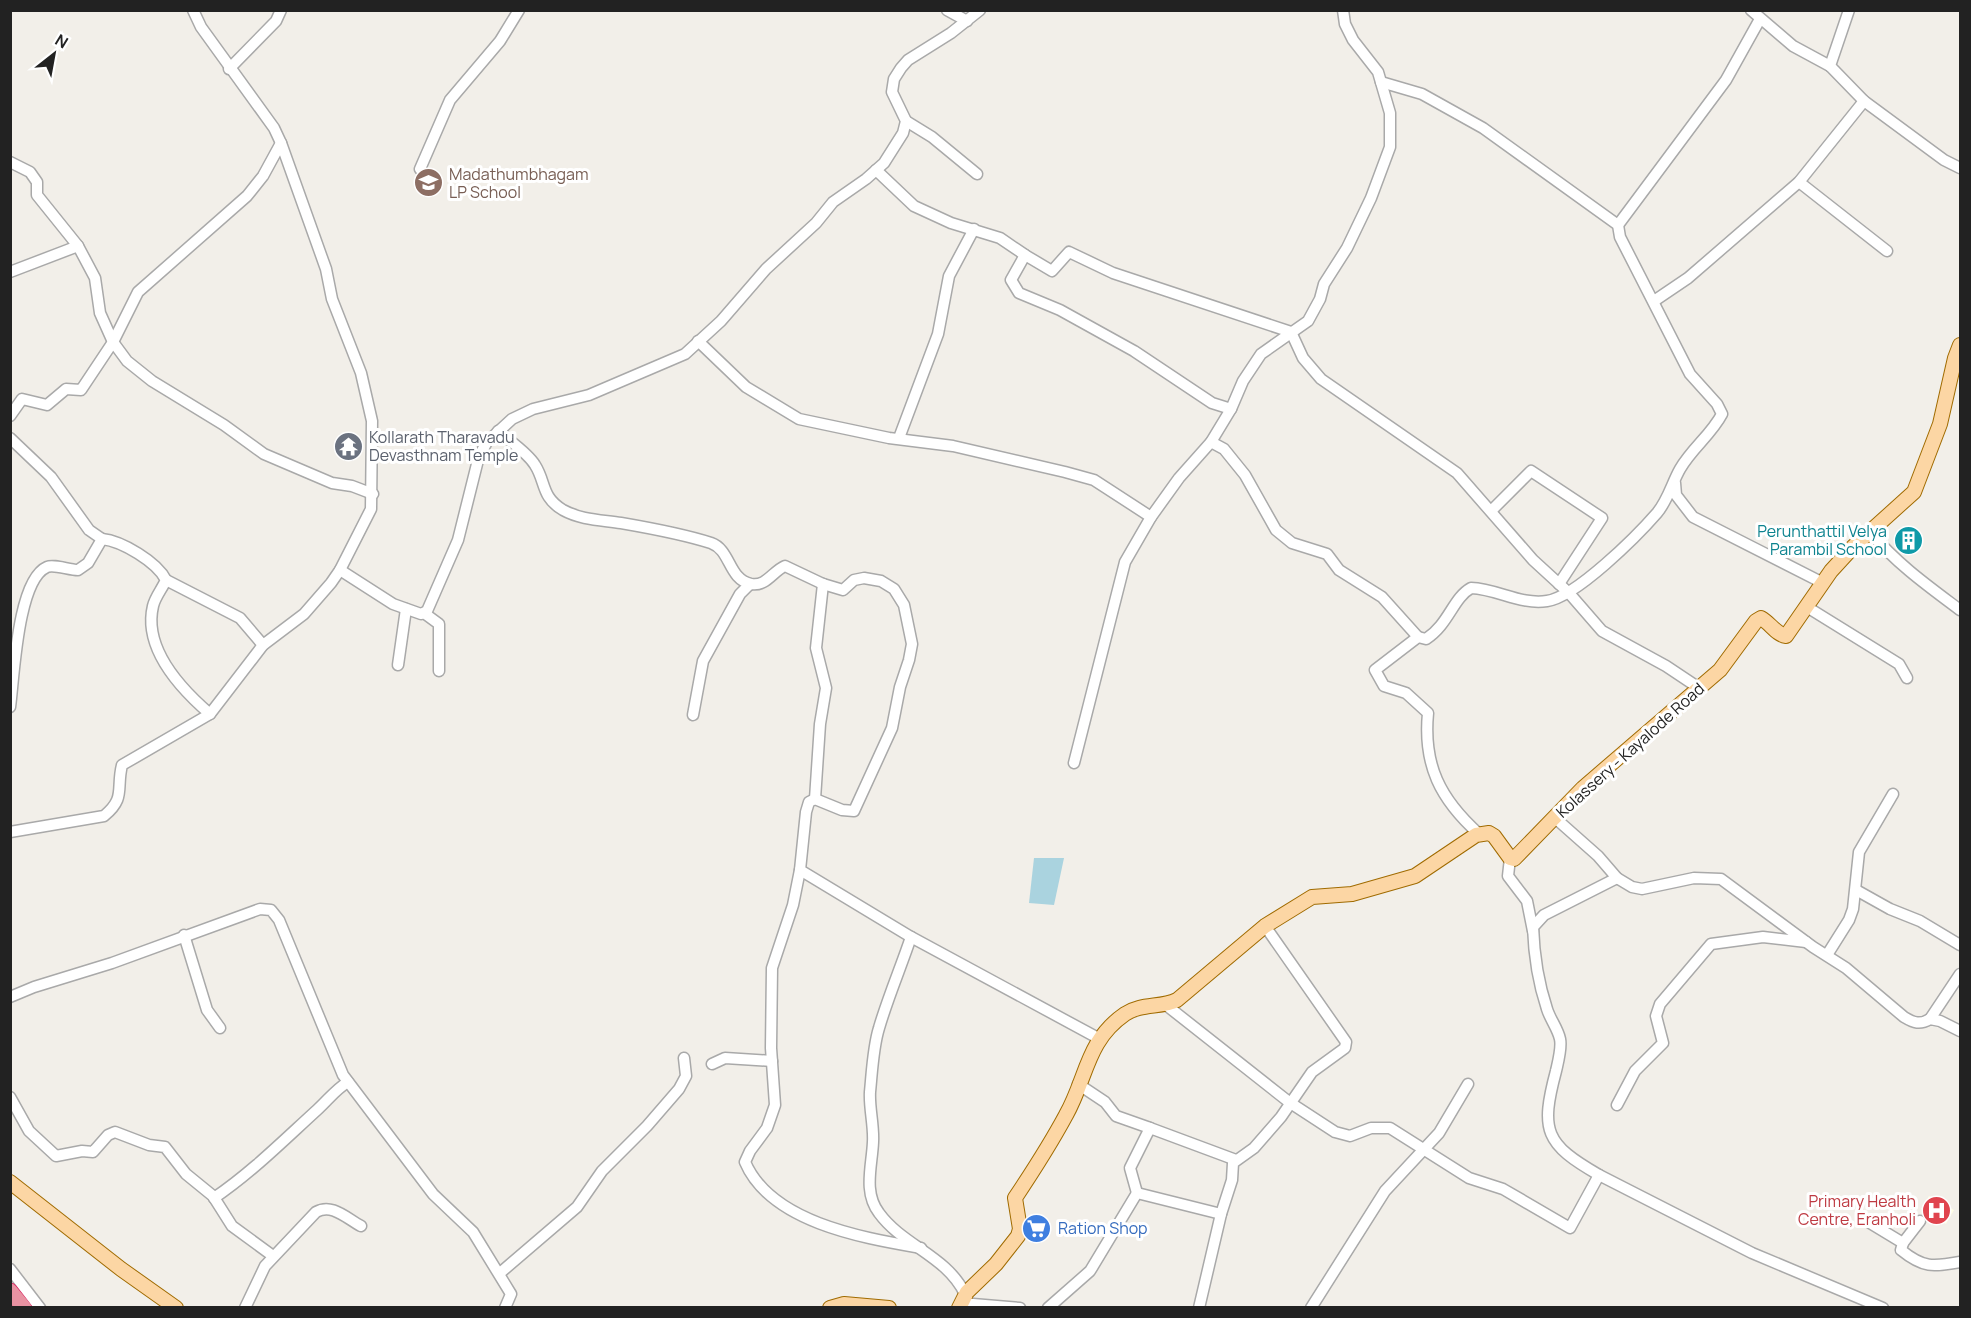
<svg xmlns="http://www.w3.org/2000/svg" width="1971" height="1318" font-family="Manrope,sans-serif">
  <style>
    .education { fill: #ffffe5 }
    .water { fill: #aad3df }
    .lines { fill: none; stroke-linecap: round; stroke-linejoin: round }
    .minor-casing { stroke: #a9a9a9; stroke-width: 13 }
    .major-casing { stroke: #a06b00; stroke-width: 16 }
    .highway-casing { stroke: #dc2a67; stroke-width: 17 }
    .minor { stroke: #fff; stroke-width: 10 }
    .major { stroke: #fcd6a4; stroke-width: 14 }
    .highway { stroke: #e892a2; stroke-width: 15 }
    .labels { text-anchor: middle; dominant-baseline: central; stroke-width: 6; stroke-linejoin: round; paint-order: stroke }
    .education-label { font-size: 16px; fill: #785e54; stroke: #fff; text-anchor: start }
    .worship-label { font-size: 16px; fill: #5b616d; stroke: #fff; text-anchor: start }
    .culture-label { font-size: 16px; fill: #0d838f; stroke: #fff; text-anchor: end }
    .street-label { font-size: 16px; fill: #222; stroke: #fff }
    .health-label { font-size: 16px; fill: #be3a42; stroke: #fff; text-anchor: end }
    .shop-label { font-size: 16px; fill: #366cbe; stroke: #fff; text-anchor: start }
  </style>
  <rect width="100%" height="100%" fill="#f2efe9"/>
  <!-- education -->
  <path class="education" d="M1929,1196l25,14 -8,14 -25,-15z"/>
  <!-- water -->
  <path class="water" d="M1034,858h30l-10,47 -25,-2z"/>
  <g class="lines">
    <defs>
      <g id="minor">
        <path d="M947,10l20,11"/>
        <path d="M1751,10l42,36 37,20"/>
        <path d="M1849,10l-19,56 34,35 80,59 16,8"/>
        <path d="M229,69l47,-48 5,-11"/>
        <path d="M906,121l26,16 45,37"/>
        <path d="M10,162l20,10 7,10v13l41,51 17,32 5,35 13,29 14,19 25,20 72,44 40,29 68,29 20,3 21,8"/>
        <path d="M420,169l30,-69 50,-59 19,-31"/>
        <path d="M876,170l38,36 37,17 49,15 25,17"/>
        <path d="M1799,182l88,69"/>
        <path d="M1618,225l108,-145 34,-61"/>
        <path d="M10,272l68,-26"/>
        <path d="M1654,301l34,-23 111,-96 65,-81"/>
        <path d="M698,341l48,46 53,32 90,19 64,8 112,26 29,8 57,37"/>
        <path d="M1231,409l-19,-6 -78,-52 -74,-41 -41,-17 -8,-13 14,-25 27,16 17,-19 44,21 178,59 12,26 18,21 136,94 76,87 36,33 33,38 64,35 33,22"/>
        <path d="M10,416l12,-17 25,6 19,-16 15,1 32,-48 25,-50 109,-96 16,-20 18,-33"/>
        <path d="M498,431c11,10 29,21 37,34 11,17 6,32 28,45 18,10 39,10 58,13 29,5 62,11 90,20 20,7 17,36 40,41 15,3 22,-13 34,-18l38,18 20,6 11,-10 10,-2 17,3 13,8 10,16 8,39 -3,16 -9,27 -8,41 -38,83 -12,-1 -27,-11 -6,3 -3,10 -6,58 111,67 187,101"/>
        <path d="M10,438l41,39 38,53 13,9"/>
        <path d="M899,438l39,-104 11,-58 25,-47"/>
        <path d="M1211,442l13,7 21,26 31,55 16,13 35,11 12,16 43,27 36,40 8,2c23,-15 27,-41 45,-51 27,1 49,17 76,13 29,-4 90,-65 110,-88 11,-13 15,-30 23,-44 12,-21 31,-34 42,-55l-5,-10 -27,-30 -70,-137 -2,-12 -135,-97 -61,-34 -41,-12"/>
        <path d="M1675,483l1,12 17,22 130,66"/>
        <path d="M1491,511l40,-40 71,47 -43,66"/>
        <path d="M1871,533c26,31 57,53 89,77"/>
        <path d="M340,570l53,34 28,10 6,-3 31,-71 21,-84 8,-14 25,-23 21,-10 56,-14 96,-41 36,-33 45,-52 50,-46 17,-21 33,-23 18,-16 19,-30 3,-12 -14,-29 2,-13 7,-11 7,-8 43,-27 29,-23"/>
        <path d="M166,580l74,38 23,27"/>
        <path d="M1807,607l92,57 8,14"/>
        <path d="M424,613l15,11v47"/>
        <path d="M1418,637l-43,33 9,16 22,7 22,20c-5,52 12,86 51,121"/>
        <path d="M398,665l8,-56"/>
        <path d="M10,707c4,-28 7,-127 37,-140 7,-3 22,3 31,3l10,-7 14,-24c20,2 55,23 64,41 -4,9 -11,17 -13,26 -10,42 28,83 57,108"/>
        <path d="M693,715l10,-54 37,-67 10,-10"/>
        <path d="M1074,763l51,-201 26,-45 28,-39 32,-36 20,-33 12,-28 18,-27 47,-33 12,-22 4,-15 23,-36 24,-50 19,-51v-34l-12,-41 -25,-32 -8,-16 -2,-14"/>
        <path d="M815,799l5,-75 6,-36 -10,-40 7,-64"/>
        <path d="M1554,817l44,39 19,22 15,9 10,2 52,-11 27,1 92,68 33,21 58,49c10,6 16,8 26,2l10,2 20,10"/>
        <path d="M10,832l94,-16c22,-18 12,-27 18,-51l88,-51 53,-69 41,-31 27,-31 9,-13 31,-61 1,-88 -11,-48 -29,-74 -6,-30 -45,-126 -7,-15 -73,-101 -8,-17"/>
        <path d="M1510,858l-2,18 19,25 6,30"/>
        <path d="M800,870l-7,35 -21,63 -1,80 4,57 -8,23 -17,23 -5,11c26,61 119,76 176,86"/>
        <path d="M1856,890l34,19 30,12 40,24"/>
        <path d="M184,935l23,75 13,18"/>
        <path d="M911,937c-10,30 -23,60 -32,91 -6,19 -7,44 -9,64 -1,16 4,33 3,50 -1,24 -10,50 6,71 24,33 68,43 86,81"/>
        <path d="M1827,955l22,-35 4,-11 6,-57 34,-58"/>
        <path d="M10,997l24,-10 78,-24 148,-54 11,1 8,10 64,155 90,119 40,38 38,62 -6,14"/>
        <path d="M1166,1005l123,97 46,30 15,4 21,-8h19l79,50 34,11 67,39 29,-53 153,78 131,55"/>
        <path d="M1930,1019l30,-45"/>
        <path d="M712,1064l13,-6 47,3"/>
        <path d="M1078,1084l27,18 11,14 34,12"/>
        <path d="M10,1097l19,34 27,25 26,-5 11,1 15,-17 7,-3 34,13 16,2 21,27 27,22 19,30 41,30"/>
        <path d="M1617,1105l18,-34 28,-28 -7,-27 4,-12 51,-60 52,-7 43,5"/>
        <path d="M1599,1175c-54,-31 -59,-44 -43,-104 2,-9 6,-23 4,-32 -2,-10 -10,-20 -13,-30 -9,-27 -13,-53 -14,-82l11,-12 73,-37"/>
        <path d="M1137,1193l-7,-25 20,-40 86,32"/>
        <path d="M214,1198c37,-25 70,-58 103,-88 11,-10 19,-21 31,-28"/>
        <path d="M1870,1223l33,20 -2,7c22,18 32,17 59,12"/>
        <path d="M1903,1243l17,-22"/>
        <path d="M10,1269l30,39"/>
        <path d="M500,1273l77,-66 25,-36 45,-45 32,-37 7,-13 -2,-18"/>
        <path d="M961,1303l59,5"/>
        <path d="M245,1308l20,-42 51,-54c16,-9 30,6 45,14"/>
        <path d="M1048,1308l42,-37 47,-78 84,21"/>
        <path d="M1199,1308l22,-94 11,-34 1,-17 21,-15 27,-31 31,-45 33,-24 1,-6 -81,-116"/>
        <path d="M1311,1308l74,-117 54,-58 29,-49"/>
      </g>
      <g id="major">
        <path d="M10,1182l111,87 55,39"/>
        <path d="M830,1308l14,-4 45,4"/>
        <path d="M959,1308l8,-16 29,-28 22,-28 2,-7 -5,-31c18,-27 36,-55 51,-83 21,-37 20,-74 59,-101 16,-11 36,-6 52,-14l88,-74 47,-29 40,-3 63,-18 61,-41 13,-2 5,3 16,22 4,1 69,-71 137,-118 36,-49 5,-3c9,5 16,17 25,18l45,-65 22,-24 61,-55 26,-68 15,-66 5,-13"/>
      </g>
      <path id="highway" d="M10,1291l14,17"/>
    </defs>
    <!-- minor casing -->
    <use href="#minor" class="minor-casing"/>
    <!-- major casing -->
    <use href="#major" class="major-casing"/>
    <!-- highway casing -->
    <use href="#highway" class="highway-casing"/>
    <!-- minor -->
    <use href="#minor" class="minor"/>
    <!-- major -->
    <use href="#major" class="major"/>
    <!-- highway -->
    <use href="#highway" class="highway"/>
  </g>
  <!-- icons -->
  <defs>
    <symbol id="school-disc" viewBox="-11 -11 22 22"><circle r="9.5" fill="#8d6e63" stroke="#fff"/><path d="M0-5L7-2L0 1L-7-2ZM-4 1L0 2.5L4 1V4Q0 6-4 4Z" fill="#fff"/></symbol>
    <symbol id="temple-disc" viewBox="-11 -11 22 22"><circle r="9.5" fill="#6b7280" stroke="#fff"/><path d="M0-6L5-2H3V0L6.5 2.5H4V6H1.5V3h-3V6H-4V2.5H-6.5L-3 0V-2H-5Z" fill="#fff"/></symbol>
    <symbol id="building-disc" viewBox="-11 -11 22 22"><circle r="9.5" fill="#0f9aa8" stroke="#fff"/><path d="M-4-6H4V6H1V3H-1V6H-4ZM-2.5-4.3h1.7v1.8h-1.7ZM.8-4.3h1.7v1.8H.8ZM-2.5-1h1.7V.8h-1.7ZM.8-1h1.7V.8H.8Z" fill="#fff"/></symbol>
    <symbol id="hospital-disc" viewBox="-11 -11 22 22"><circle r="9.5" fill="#e0444e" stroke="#fff"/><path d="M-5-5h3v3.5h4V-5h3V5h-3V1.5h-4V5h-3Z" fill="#fff"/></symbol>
    <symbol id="supermarket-disc" viewBox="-11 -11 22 22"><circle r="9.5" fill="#3f7fe0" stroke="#fff"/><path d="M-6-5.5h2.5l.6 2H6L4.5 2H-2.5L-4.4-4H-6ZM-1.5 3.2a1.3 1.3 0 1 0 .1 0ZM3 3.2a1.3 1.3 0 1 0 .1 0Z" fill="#fff"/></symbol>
  </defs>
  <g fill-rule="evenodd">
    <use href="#school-disc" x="412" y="166" width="33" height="33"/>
    <use href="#temple-disc" x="332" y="430" width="33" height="33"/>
    <use href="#building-disc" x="1892" y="524" width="33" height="33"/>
    <use href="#hospital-disc" x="1920" y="1194" width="33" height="33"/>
    <use href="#supermarket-disc" x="1020" y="1212" width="33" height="33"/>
  </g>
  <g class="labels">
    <!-- education labels -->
    <g class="education-label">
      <text x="449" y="174">Madathumbhagam<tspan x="449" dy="18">LP School</tspan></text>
    </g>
    <!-- worship labels -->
    <g class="worship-label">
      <text x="369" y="437">Kollarath Tharavadu<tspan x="369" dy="18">Devasthnam Temple</tspan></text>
    </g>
    <!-- culture labels -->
    <g class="culture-label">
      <text x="1887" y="531">Perunthattil Velya<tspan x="1887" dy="18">Parambil School</tspan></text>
    </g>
    <!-- street labels -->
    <g class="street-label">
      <text transform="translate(1630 750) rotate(-42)">Kolassery - Kayalode Road</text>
    </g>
    <!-- health labels -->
    <g class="health-label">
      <text x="1916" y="1201">Primary Health<tspan x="1916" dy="18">Centre, Eranholi</tspan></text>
    </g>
    <!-- shop labels -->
    <g class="shop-label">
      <text x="1058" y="1228">Ration Shop</text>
    </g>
  </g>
  <!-- border -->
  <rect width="1971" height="1318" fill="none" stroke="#222222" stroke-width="24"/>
  <!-- north arrow -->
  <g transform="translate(54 54) rotate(31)" stroke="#ffffff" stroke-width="4.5" paint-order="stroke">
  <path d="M0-4.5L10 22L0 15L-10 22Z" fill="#222222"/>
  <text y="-9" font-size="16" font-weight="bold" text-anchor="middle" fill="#222222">N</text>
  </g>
</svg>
